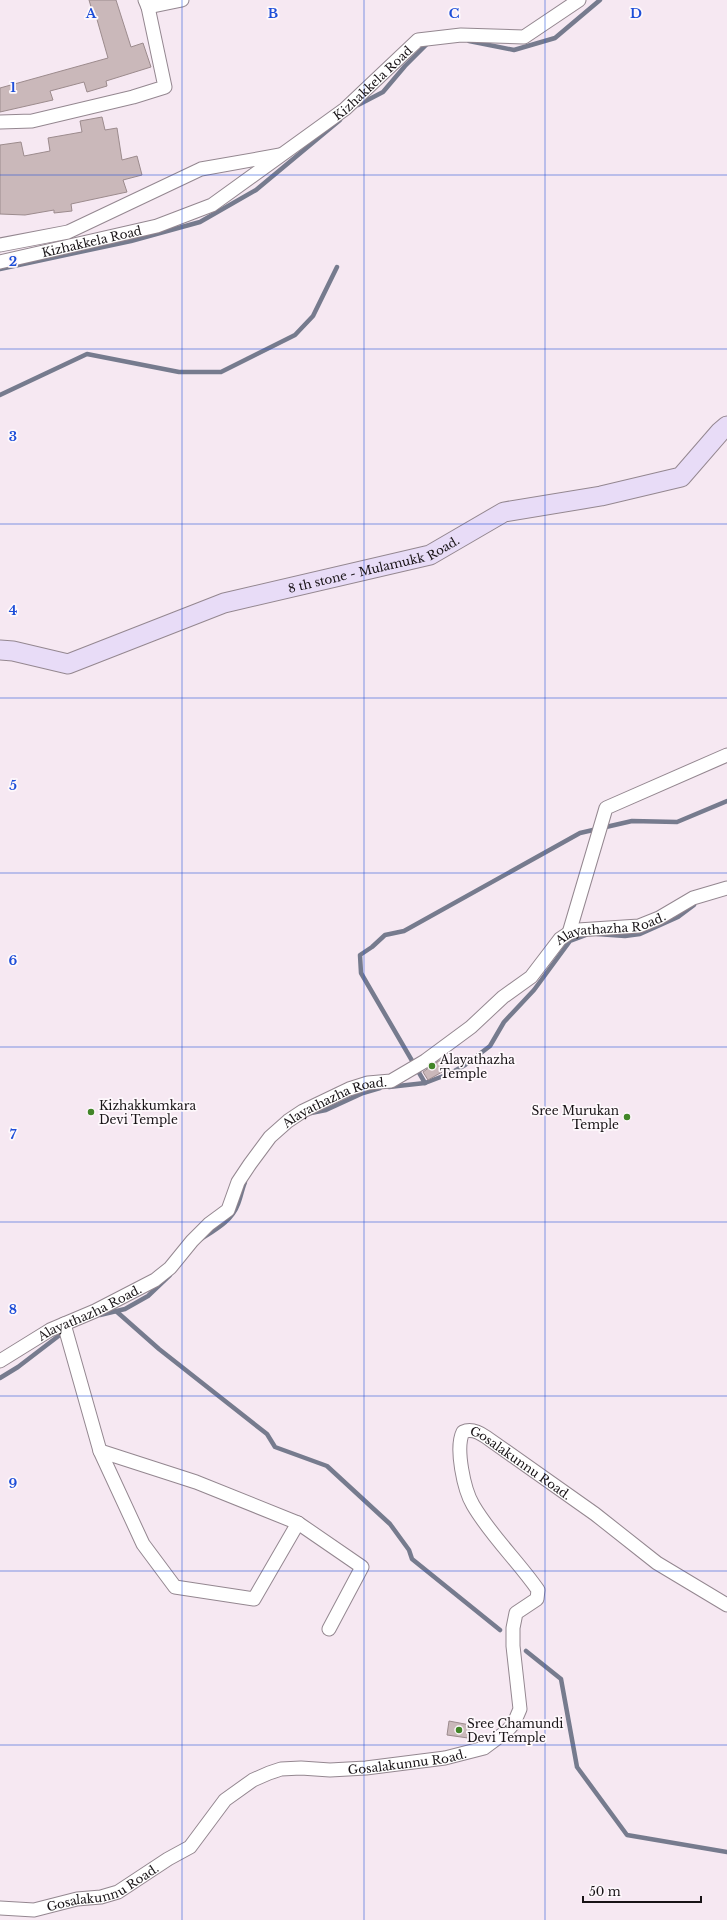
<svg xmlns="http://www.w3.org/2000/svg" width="727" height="1920" font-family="'Libre Baskerville',serif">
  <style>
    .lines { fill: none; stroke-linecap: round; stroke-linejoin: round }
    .stream { stroke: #767b8e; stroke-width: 4.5 }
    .building { fill: #cab8ba; stroke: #9c8b8d }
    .street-casing { stroke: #948790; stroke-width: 15 }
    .secondary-casing { stroke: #948790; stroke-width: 21 }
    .street { stroke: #fff; stroke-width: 13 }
    .secondary { stroke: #e8dcf7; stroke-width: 19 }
    .grid { fill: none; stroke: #1d4ed8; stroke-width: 1; stroke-opacity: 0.55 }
    .poi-dot { fill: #428528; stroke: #fef8fc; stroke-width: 1.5 }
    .labels { text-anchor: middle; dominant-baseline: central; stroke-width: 3.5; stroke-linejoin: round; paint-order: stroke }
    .street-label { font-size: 12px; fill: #181316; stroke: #fef8fc }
    .poi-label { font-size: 12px; fill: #181316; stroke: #fef8fc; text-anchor: start }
    .grid-label { font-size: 13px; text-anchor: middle; font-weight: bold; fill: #1d4ed8; stroke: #fef8fc; stroke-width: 3.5; stroke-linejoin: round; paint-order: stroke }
  </style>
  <rect width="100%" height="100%" fill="#f6e8f2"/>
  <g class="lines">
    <!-- stream -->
    <g class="stream">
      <path d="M469,41l45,9 41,-12 45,-38"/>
      <path d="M358,105l25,-13 22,-26 22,-22"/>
      <path d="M0,269l131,-28 69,-19 56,-32 84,-70"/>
      <path d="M0,395l87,-41 92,18h42l74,-37 18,-19 24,-49"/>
      <path d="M597,934l28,2 15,-2 38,-17 16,-12"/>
      <path d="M425,1083l-64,-110 -1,-18 12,-8 13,-12 19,-4 176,-98 52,-12 45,1 50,-21"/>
      <path d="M389,1087l36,-4 26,-10 14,-8 25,-19 14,-24 30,-32 36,-49 16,-6"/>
      <path d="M311,1113l15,-3 37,-17 17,-5"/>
      <path d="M201,1239c14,-9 31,-18 37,-35 3,-7 4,-15 7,-22"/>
      <path d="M116,1311l43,38 108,85 8,13 52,19 63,58 19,26 3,9 88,71"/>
      <path d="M100,1315l25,-6 23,-13 22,-21"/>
      <path d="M0,1378l18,-11 47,-36"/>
      <path d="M526,1651l35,28 16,88 50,68 100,17"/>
    </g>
  </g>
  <!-- building -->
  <g class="building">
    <path d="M89,0h27l15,47 12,-4 8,24 -45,14 1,5 -20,6 -3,-10 -34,9 3,9 -53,12v-24l108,-30 -12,-42 -2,1z"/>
    <path d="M102,117l3,13 12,-2 5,32 15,-4 5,19 -19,5 4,12 -56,12 1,7 -18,2v-3l-29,5 -25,-1v-69l21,-3 3,14 26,-5 -2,-13 34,-6 -2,-11z"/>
    <path d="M444,1057l-2,15 -14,8 -5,-8z"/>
    <path d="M449,1721l21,4 -2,13 -21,-3z"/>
  </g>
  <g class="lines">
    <defs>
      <g id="street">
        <path d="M145,0l3,7 34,-7"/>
        <path d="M0,122l32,-1 101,-24 32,-10 -17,-80"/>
        <path d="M0,245l68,-13 133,-63 79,-14"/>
        <path id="s1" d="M0,262l157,-36 55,-21 133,-96 73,-69 43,-5 63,2 55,-37"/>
        <path d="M569,933l37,-125 121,-53"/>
        <path d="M64,1324l36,127 43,93 32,43 79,12 44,-76"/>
        <path id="s2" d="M0,1361l50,-31 45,-19 60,-31 15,-12 22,-27 17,-17 19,-14 10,-28 12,-18 20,-27 18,-16 15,-10 46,-22 19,-6 23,-2 34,-20 46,-34 32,-30 28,-20 29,-38 9,-6 9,-3 61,-4 20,-8 34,-20 34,-10"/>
        <path d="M100,1451l96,31 102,41 64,44 -33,62"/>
        <path id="s3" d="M0,1908l34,2 43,-11 24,-2 17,-5 50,-33 22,-12 35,-47 28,-20 16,-7 12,-4 20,-1 29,2 36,-2 79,-10 39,-10 23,-17 7,-8 6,-14 -7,-63v-18l3,-15 21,-14 1,-9c-20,-29 -47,-54 -65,-85 -9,-15 -18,-57 -10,-73 8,-4 16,0 23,5l109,77 62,49 70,42"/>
      </g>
      <g id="secondary">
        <path id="s4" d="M0,650l13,1 55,13 156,-61 206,-48 74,-43 97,-16 80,-19 39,-45 7,-6"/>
      </g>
    </defs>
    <!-- street casing -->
    <use href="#street" class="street-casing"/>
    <!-- secondary casing -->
    <use href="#secondary" class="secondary-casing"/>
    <!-- street -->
    <use href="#street" class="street"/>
    <!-- secondary -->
    <use href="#secondary" class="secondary"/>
  </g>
  <!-- grid -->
  <path class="grid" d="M182,0v1920M364,0v1920M545,0v1920M0,175h727M0,349h727M0,524h727M0,698h727M0,873h727M0,1047h727M0,1222h727M0,1396h727M0,1571h727M0,1745h727"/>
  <!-- markers -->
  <g class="poi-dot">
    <circle cx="432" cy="1066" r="4"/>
    <circle cx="91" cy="1112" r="4"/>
    <circle cx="627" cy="1117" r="4"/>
    <circle cx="459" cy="1730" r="4"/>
  </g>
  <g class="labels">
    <!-- street labels -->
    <g class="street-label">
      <text stroke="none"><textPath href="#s1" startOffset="422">Kizhakkela Road</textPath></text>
      <text stroke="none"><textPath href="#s1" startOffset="94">Kizhakkela Road</textPath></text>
      <text stroke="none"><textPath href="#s4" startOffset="392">8 th stone - Mulamukk Road.</textPath></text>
      <text stroke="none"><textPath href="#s2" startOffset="773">Alayathazha Road.</textPath></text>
      <text stroke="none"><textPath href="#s2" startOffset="437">Alayathazha Road.</textPath></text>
      <text stroke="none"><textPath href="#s2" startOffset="102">Alayathazha Road.</textPath></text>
      <text stroke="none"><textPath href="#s3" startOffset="969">Gosalakunnu Road.</textPath></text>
      <text stroke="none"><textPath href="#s3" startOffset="455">Gosalakunnu Road.</textPath></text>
      <text stroke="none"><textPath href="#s3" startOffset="107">Gosalakunnu Road.</textPath></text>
    </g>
    <!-- poi labels -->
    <g class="poi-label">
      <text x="440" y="1059">Alayathazha<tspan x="440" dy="14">Temple</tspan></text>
      <text x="99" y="1105">Kizhakkumkara<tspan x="99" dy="14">Devi Temple</tspan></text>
      <text x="619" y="1110" text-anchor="end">Sree Murukan<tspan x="619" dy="14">Temple</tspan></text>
      <text x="467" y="1723">Sree Chamundi<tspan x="467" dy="14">Devi Temple</tspan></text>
    </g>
  </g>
  <g class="grid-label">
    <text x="91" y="18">A</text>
    <text x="273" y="18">B</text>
    <text x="454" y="18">C</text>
    <text x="636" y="18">D</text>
    <text x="13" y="92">1</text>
    <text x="13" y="266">2</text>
    <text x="13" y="441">3</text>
    <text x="13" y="615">4</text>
    <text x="13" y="790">5</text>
    <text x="13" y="965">6</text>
    <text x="13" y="1139">7</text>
    <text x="13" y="1314">8</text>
    <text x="13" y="1488">9</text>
  </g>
  <!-- scale -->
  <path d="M583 1896v6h118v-6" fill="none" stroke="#181316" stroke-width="2"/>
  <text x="589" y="1896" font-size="12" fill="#181316" stroke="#fef8fc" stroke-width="3" paint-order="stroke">50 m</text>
</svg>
